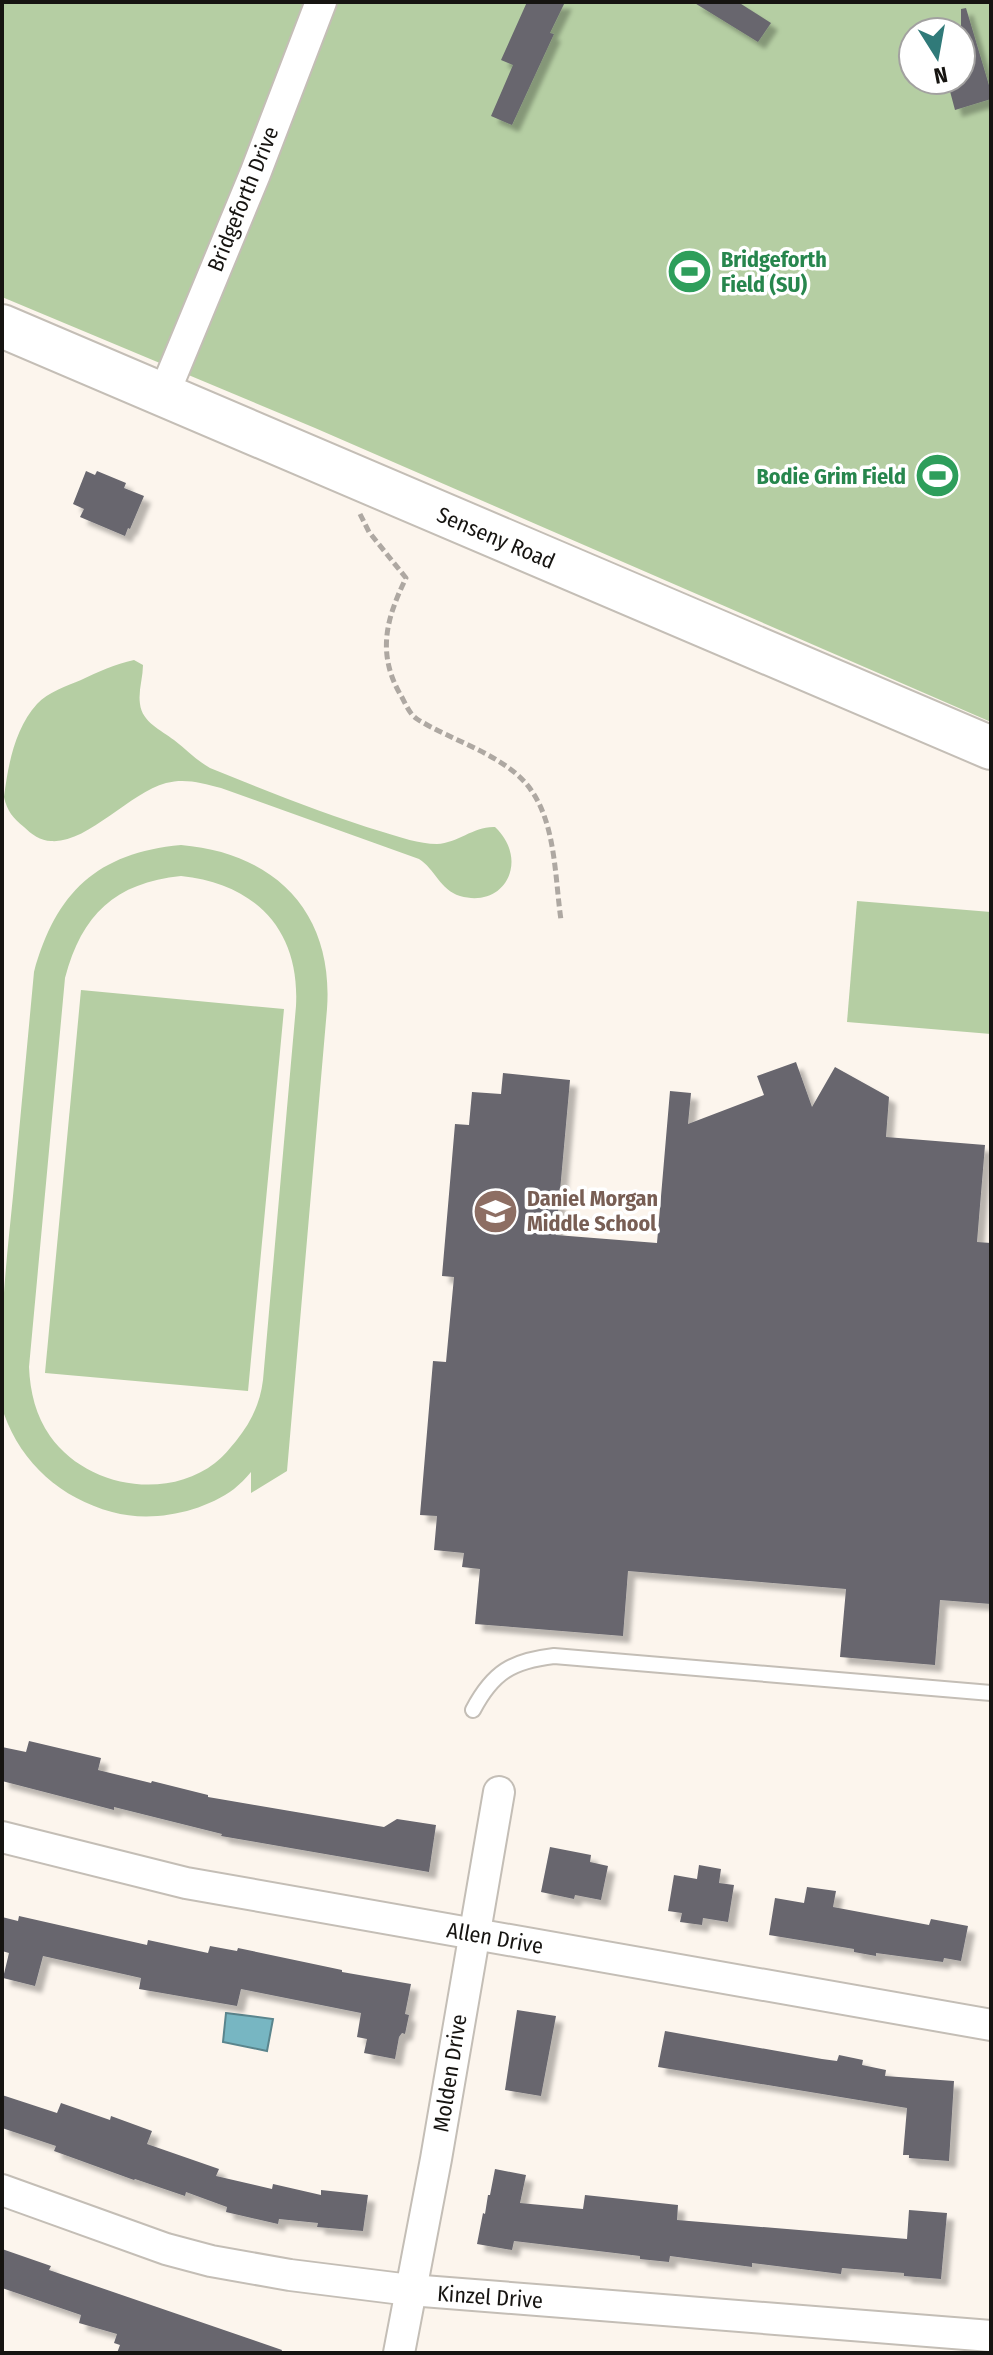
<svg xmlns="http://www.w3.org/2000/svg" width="993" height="2355" font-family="'Fira Sans Condensed',sans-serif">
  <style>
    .green { fill: #b5cea3; fill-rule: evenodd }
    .water { fill: #77b6c2; stroke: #5a858d; stroke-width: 2 }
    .building { fill: #67666e; filter: url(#shadow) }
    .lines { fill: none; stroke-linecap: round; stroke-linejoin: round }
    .service-casing { stroke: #c4beb6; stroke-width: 18 }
    .minor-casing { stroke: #c4beb6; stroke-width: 34 }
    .secondary-casing { stroke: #c4beb6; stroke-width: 46 }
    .path { stroke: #aea8a2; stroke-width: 5; stroke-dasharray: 8 4; stroke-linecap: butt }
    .service { stroke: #fff; stroke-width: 14 }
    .minor { stroke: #fff; stroke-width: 30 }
    .secondary { stroke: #fff; stroke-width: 42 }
    .labels { text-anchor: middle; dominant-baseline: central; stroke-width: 7; stroke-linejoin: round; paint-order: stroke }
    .street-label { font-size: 22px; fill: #161411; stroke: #fff }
    .leisure-label { font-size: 22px; font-weight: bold; fill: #27864d; stroke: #fff; text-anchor: start }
    .education-label { font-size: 22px; font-weight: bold; fill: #785e54; stroke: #fff; text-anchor: start }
  </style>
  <defs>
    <filter id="shadow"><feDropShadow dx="7" dy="7" stdDeviation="2" flood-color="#0004"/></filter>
  </defs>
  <rect width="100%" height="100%" fill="#fcf5ed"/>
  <!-- green -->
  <g class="green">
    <path d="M2,2h989v720l-676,-294 -313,-131zM913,32h48v48h-48z"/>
    <path d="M134,660l9,5c0,13 -5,26 -3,39 2,18 21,26 34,36 13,10 22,20 36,28 57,23 114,46 173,64 17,5 36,12 54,12 21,-1 37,-18 58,-17 35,33 10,82 -35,69 -20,-6 -25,-27 -41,-37l-198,-71c-19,-5 -36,-10 -55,-5 -37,10 -79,61 -115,58 -10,0 -20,-7 -27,-14 -11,-9 -17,-16 -20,-30 4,-32 11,-69 33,-93 11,-12 30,-18 44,-24 17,-8 34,-16 53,-20z"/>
    <path d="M181,845c94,8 153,67 146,164l-40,462 -36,22v-21c-5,6 -11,12 -17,17 -33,24 -83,34 -122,23 -51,-14 -90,-48 -108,-98 -4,-20 -2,-46 -2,-67 0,-50 6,-101 11,-151 7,-75 14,-149 21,-224 22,-80 63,-119 147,-127zM181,876c75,8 119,54 115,130l-33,374c-3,24 -12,42 -27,61 -6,7 -13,16 -21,22 -49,38 -129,24 -165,-27 -14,-20 -20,-44 -21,-69l36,-389c17,-64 50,-95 116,-102z"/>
    <path d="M857,901l134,11v122l-144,-12z"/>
    <path d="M81,990l203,19 -36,382 -203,-18z"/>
  </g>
  <!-- water -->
  <path class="water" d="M226,2013l47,6 -6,32 -44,-9z"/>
  <!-- building -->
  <g class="building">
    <path d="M527,2h38l-15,31 4,1 -42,91 -21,-9 22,-51 -12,-5z"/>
    <path d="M693,2h45l33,21 -13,19z"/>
    <path d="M966,8l25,84v7l-36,11 -8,-30h14v-71z"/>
    <path d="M86,471l9,4 2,-4 29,12 -2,5 20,8 -14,33 -2,-1 -3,8 -45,-19 4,-8 -11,-5z"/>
    <path d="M796,1062l16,45 23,-40 54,30 -3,40 99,8 -8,97 14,1v361l-51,-4 -5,65 -95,-8 6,-68 -218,-18 -5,65 -148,-12 5,-55 -18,-2 2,-14 -30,-3 3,-34 -17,-1 13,-154 13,1 8,-85 -12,-1 13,-152 14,1 3,-33 29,2 2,-21 67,7 -14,155 101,8 13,-152 21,2 -3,31 76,-29 -7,-19z"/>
    <path d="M29,1741l72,17 -3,12 53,13 1,-2 56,14v2l176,30 13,-8 39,6 -7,47 -208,-36 1,-2 -108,-27v3l-112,-29v-34l24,5z"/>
    <path d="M550,1847l41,8 -1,7 18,4 -7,34 -26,-5 -1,4 -33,-7z"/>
    <path d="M699,1865l22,4 -2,14 15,2 -6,37 -25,-4 -1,7 -22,-3 2,-9 -14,-2 6,-36 23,4z"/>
    <path d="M807,1887l29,4 -3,16 96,18 2,-6 37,7 -7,35 -17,-3 -1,4 -67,-9v3l-22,-4v-3l-85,-14 6,-37 29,5z"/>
    <path d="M19,1916l128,29 1,-5 60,13 2,-7 27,5 1,-3 104,22v2l69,12 -6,30 4,1 -4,19 -3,-1 -3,4 -4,22 -31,-6 3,-14 -10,-2 4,-24 -120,-24 -4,17 -98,-17 2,-11 -98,-22 -8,30 -32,-8 6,-25 -7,-2v-34l16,4z"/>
    <path d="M517,2010l39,6 -15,80 -36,-6z"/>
    <path d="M665,2031l157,28 15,2 2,-6 24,5 -1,5 24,5 -1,6 69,5 -5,80 -40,-3v-3h-6l4,-47 -249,-41z"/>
    <path d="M2,2095l55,18 4,-10 49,17 1,-4 41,15 -5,13 72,25 -3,7 56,13 1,-5 48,11v-5l47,5 -5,36 -46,-4 1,-4 -39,-4 -1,5 -52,-12 1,-5 -41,-15 -1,4 -50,-17 -1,1 -80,-29 2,-5 -54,-18z"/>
    <path d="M495,2169l31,6 -6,28 63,6 2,-14 93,10 -1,15 230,19 2,-29 38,3 -6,66 -37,-3v-3l-62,-5 -1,6 -89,-11v4l-82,-11 -1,6 -29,-3v-3l-126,-15 -2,9 -35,-6 6,-31 2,1 3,-19h2z"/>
    <path d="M2,2249l49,17 -2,4 233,80 -1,3h-164l3,-8 -6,-2 3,-9 -38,-11 2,-8 -79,-27z"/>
  </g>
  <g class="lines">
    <defs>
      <path id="service" d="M473,1710c20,-38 39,-49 81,-54l437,37"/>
      <g id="minor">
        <path d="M163,396l92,-222 66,-172"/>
        <path d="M2,1837l184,46 805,142"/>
        <path d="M2,2190l164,59 45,12 79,14 120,15 581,46"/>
        <path d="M399,2353l37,-194 63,-367"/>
      </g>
      <path id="secondary" d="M2,326l989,422"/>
    </defs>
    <!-- service casing -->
    <use href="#service" class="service-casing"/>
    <!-- minor casing -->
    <use href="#minor" class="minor-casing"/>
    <!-- secondary casing -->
    <use href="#secondary" class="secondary-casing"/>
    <!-- path -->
    <path class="path" d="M360,514l9,18 37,46c-20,41 -29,75 -6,116 5,8 9,20 17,25 35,22 91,37 114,71 25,35 24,89 30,130"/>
    <!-- service -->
    <use href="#service" class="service"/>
    <!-- minor -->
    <use href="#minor" class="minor"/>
    <!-- secondary -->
    <use href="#secondary" class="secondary"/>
  </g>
  <!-- icons -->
  <defs>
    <symbol id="stadium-disc" viewBox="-11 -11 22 22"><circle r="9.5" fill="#2e9e5b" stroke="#fff"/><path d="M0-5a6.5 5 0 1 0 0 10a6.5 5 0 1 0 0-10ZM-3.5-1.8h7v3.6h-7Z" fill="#fff"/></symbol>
    <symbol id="school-disc" viewBox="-11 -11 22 22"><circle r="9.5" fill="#8d6e63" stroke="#fff"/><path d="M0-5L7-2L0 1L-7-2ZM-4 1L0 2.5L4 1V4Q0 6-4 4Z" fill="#fff"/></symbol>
  </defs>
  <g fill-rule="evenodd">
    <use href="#stadium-disc" x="664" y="246" width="51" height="51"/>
    <use href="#stadium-disc" x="912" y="450" width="51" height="51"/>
    <use href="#school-disc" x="470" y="1186" width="51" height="51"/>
  </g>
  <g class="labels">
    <!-- street labels -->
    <g class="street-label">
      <text transform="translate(243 199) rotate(-68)">Bridgeforth Drive</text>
      <text transform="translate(496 538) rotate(23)">Senseny Road</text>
      <text transform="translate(495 1938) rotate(10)">Allen Drive</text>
      <text transform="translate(450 2073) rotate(-81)">Molden Drive</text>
      <text transform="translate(490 2297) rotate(4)">Kinzel Drive</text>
    </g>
    <!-- leisure labels -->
    <g class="leisure-label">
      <text x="721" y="259">Bridgeforth<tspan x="721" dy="25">Field (SU)</tspan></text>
      <text x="906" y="476" text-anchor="end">Bodie Grim Field</text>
    </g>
    <!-- education labels -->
    <g class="education-label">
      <text x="527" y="1198">Daniel Morgan<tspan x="527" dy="25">Middle School</tspan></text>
    </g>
  </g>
  <!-- border -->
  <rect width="993" height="2355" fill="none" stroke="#161411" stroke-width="8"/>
  <!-- north arrow -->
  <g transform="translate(937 56) rotate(169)"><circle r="38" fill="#ffffff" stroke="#a2a1a0" stroke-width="2"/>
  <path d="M0-6L14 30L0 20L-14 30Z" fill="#307a79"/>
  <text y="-12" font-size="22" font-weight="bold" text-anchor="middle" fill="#161411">N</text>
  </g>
</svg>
